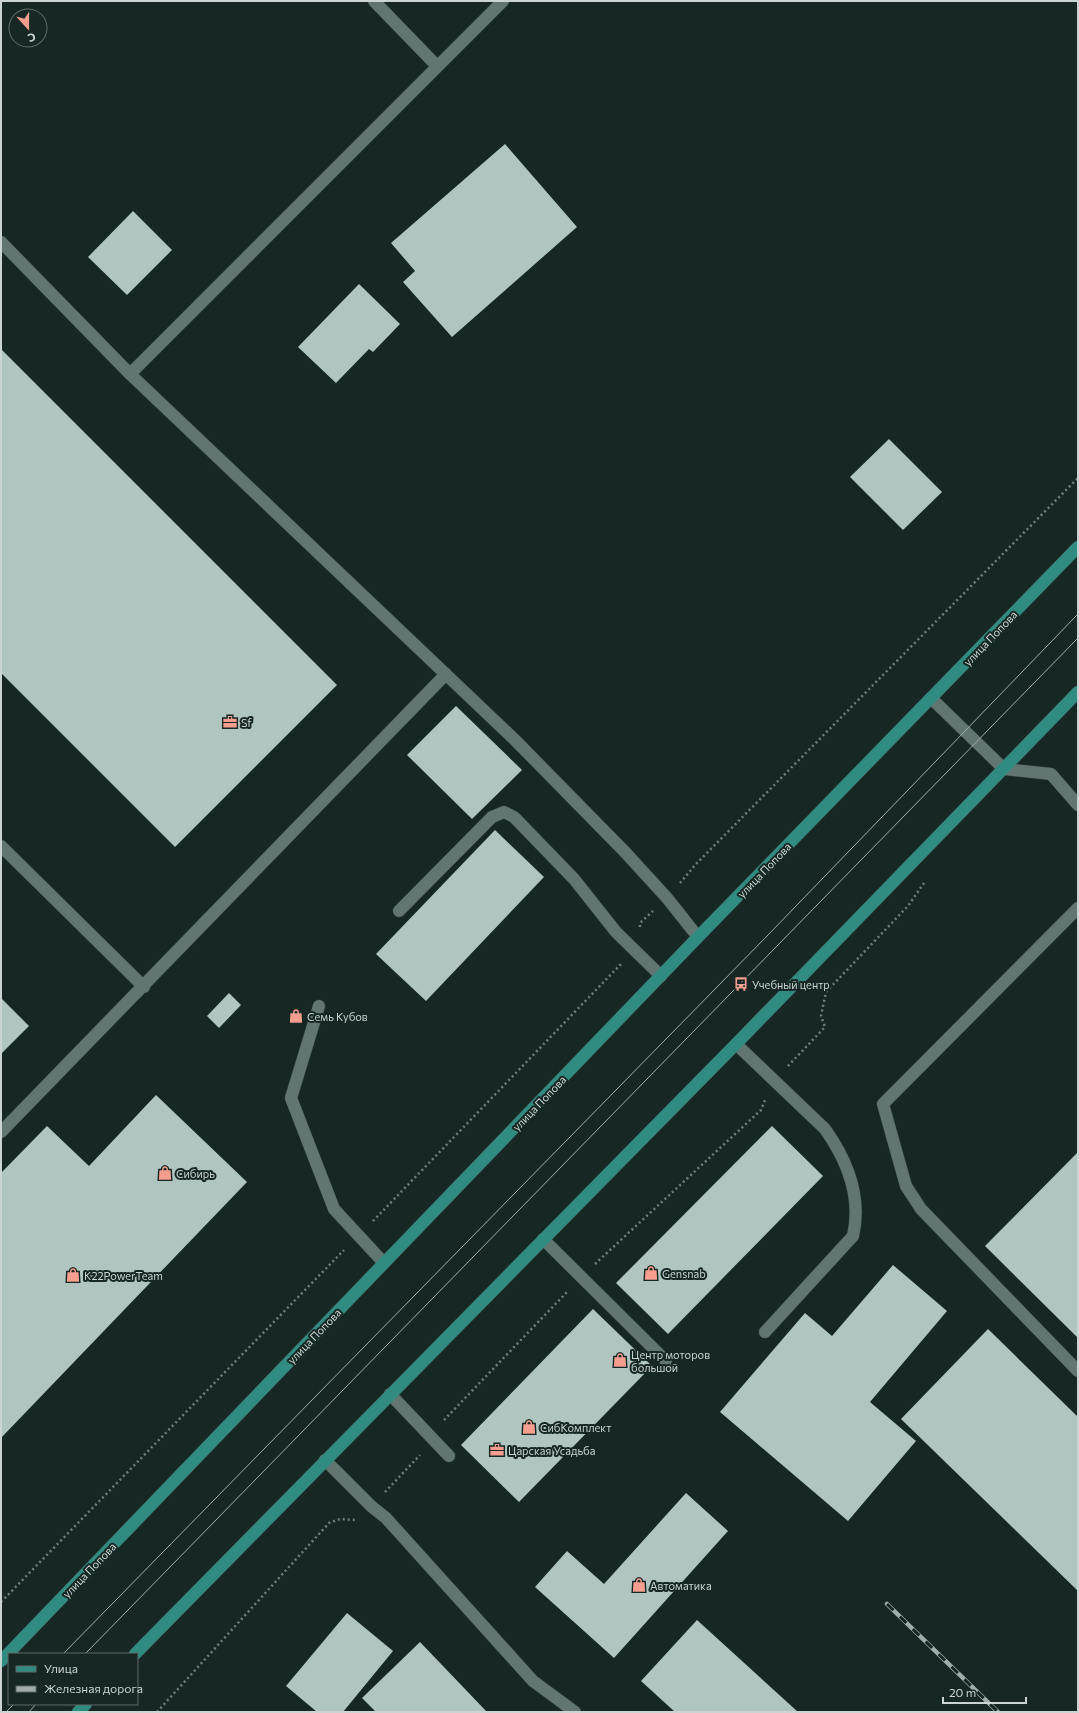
<svg xmlns="http://www.w3.org/2000/svg" width="1079" height="1713" font-family="Commissioner,sans-serif">
  <style>
    .building { fill: #b0c4c0 }
    .lines { fill: none; stroke-linecap: round; stroke-linejoin: round }
    .minor-casing { stroke: #364340; stroke-width: 13 }
    .major-casing { stroke: #364340; stroke-width: 13 }
    .path { stroke: #727f7d; stroke-width: 2.5; stroke-dasharray: 2 3; stroke-linecap: butt }
    .minor { stroke: #627571; stroke-width: 12 }
    .major { stroke: #308c80; stroke-width: 12 }
    .tram { stroke: #a1adab; stroke-width: 1 }
    .rail-casing { stroke: #a1adab; stroke-width: 4.5 }
    .rail { stroke: #162724; stroke-width: 3; stroke-dasharray: 9; stroke-linecap: butt }
    .labels { text-anchor: middle; dominant-baseline: central; stroke-width: 4; stroke-linejoin: round; paint-order: stroke }
    .street-label { font-size: 11px; fill: #cad4d2; stroke: #162724 }
    .poi-label { font-size: 11px; fill: #cad4d2; stroke: #162724; text-anchor: start }
  </style>
  <rect width="100%" height="100%" fill="#162724"/>
  <!-- building -->
  <g class="building">
    <path d="M505,144l72,83 -125,110 -49,-55 12,-11 -24,-28z"/>
    <path d="M133,211l39,39 -45,45 -39,-38z"/>
    <path d="M359,284l41,40 -27,28 -4,-3 -33,34 -38,-36z"/>
    <path d="M1,349l336,336 -162,162 -174,-174z"/>
    <path d="M889,439l53,53 -39,38 -53,-53z"/>
    <path d="M456,706l66,64 -50,49 -65,-64z"/>
    <path d="M495,830l49,47 -118,124 -50,-47z"/>
    <path d="M229,993l12,12 -22,23 -12,-12z"/>
    <path d="M1,998l28,28 -28,28z"/>
    <path d="M156,1095l91,87 -246,256v-265l46,-47 42,40z"/>
    <path d="M772,1126l51,50 -155,158 -52,-51z"/>
    <path d="M1078,1152v186l-93,-92z"/>
    <path d="M893,1265l54,46 -77,91 46,39 -68,80 -128,-109 85,-99 27,23z"/>
    <path d="M593,1309l59,57 -133,136 -58,-57z"/>
    <path d="M988,1329l90,88v174l-177,-172z"/>
    <path d="M686,1493l42,38 -114,127 -79,-71 32,-36 37,33z"/>
    <path d="M347,1613l46,38 -50,61h-26l-31,-26z"/>
    <path d="M697,1620l101,92h-123l-34,-31z"/>
    <path d="M420,1642l67,70h-111l-14,-14z"/>
  </g>
  <g class="lines">
    <defs>
      <g id="minor">
        <path d="M374,1l63,65"/>
        <path d="M1,242l129,132 385,366 110,112 42,46 31,39"/>
        <path d="M130,374l373,-373"/>
        <path d="M931,698l73,71 47,5 27,31"/>
        <path d="M1,846l143,141"/>
        <path d="M1078,908l-195,196 23,82 15,23 157,162"/>
        <path d="M399,911l93,-94 12,-5 10,5 60,62 42,53 45,44"/>
        <path d="M319,1006l-28,92 43,111 50,54"/>
        <path d="M736,1044l89,85c22,31 37,68 28,107l-88,96"/>
        <path d="M1,1132l445,-458"/>
        <path d="M543,1239l123,122"/>
        <path d="M390,1394l59,62"/>
        <path d="M325,1460l46,46 15,12 147,163 42,31"/>
      </g>
      <g id="major">
        <path d="M135,1654l601,-610 342,-352"/>
        <path d="M1,1661l697,-724 380,-390"/>
        <path d="M78,1712l8,-8"/>
      </g>
    </defs>
    <!-- minor casing -->
    <use href="#minor" class="minor-casing"/>
    <!-- major casing -->
    <use href="#major" class="major-casing"/>
    <!-- path -->
    <g class="path">
      <path d="M680,883l16,-19 382,-386"/>
      <path d="M640,927v-4l13,-12"/>
      <path d="M788,1066l37,-39 -4,-11 5,-24 82,-86 16,-23"/>
      <path d="M373,1221l248,-257"/>
      <path d="M595,1264l166,-154 4,-10"/>
      <path d="M444,1420l124,-129"/>
      <path d="M385,1492l35,-37"/>
      <path d="M1,1602l343,-352"/>
      <path d="M157,1712l172,-189 11,-4 15,1"/>
    </g>
    <!-- minor -->
    <use href="#minor" class="minor"/>
    <!-- major -->
    <use href="#major" class="major"/>
    <!-- tram -->
    <g class="tram">
      <path d="M63,1654l705,-719 310,-321"/>
      <path d="M85,1654l993,-1016"/>
      <path d="M6,1712l8,-8"/>
      <path d="M29,1712l7,-8"/>
    </g>
    <defs>
      <path id="rail" d="M887,1604l111,108"/>
    </defs>
    <!-- rail casing -->
    <use href="#rail" class="rail-casing"/>
    <!-- rail -->
    <use href="#rail" class="rail"/>
  </g>
  <!-- icons -->
  <defs>
    <symbol id="office-bare" viewBox="-9 -9 18 18"><path d="M-6-3h4V-5.5h4V-3h4V5H-6ZM-1-4.5V-3h2v-1.5ZM-6 0V1H6V0Z" fill="#f59d8e" stroke="#162724" stroke-width="2.5" paint-order="stroke"/></symbol>
    <symbol id="bus-bare" viewBox="-9 -9 18 18"><path d="M-5-6H5V4H4V6H2V4H-2V6H-4V4H-5ZM-3.5-4V0h7V-4ZM-3.5 1.2v1.5H-2V1.2ZM2 1.2v1.5H3.5V1.2Z" fill="#f59d8e" stroke="#162724" stroke-width="2.5" paint-order="stroke"/></symbol>
    <symbol id="shop-bare" viewBox="-9 -9 18 18"><path d="M-5-2.5h2.3a2.7 3.5 0 0 1 5.4 0H5L5.5 6h-11ZM-1.5-2.5h3a1.5 2.3 0 0 0-3 0Z" fill="#f59d8e" stroke="#162724" stroke-width="2.5" paint-order="stroke"/></symbol>
  </defs>
  <g fill-rule="evenodd">
    <use href="#office-bare" x="220" y="712" width="20" height="20"/>
    <use href="#bus-bare" x="731" y="974" width="20" height="20"/>
    <use href="#shop-bare" x="286" y="1006" width="20" height="20"/>
    <use href="#shop-bare" x="155" y="1163" width="20" height="20"/>
    <use href="#shop-bare" x="641" y="1263" width="20" height="20"/>
    <use href="#shop-bare" x="63" y="1265" width="20" height="20"/>
    <use href="#shop-bare" x="610" y="1350" width="20" height="20"/>
    <use href="#shop-bare" x="519" y="1417" width="20" height="20"/>
    <use href="#office-bare" x="487" y="1440" width="20" height="20"/>
    <use href="#shop-bare" x="629" y="1575" width="20" height="20"/>
  </g>
  <g class="labels">
    <!-- street labels -->
    <g class="street-label">
      <text transform="translate(990 638) rotate(-46)">улица Попова</text>
      <text transform="translate(764 870) rotate(-46)">улица Попова</text>
      <text transform="translate(539 1103) rotate(-46)">улица Попова</text>
      <text transform="translate(314 1336) rotate(-46)">улица Попова</text>
      <text transform="translate(89 1570) rotate(-46)">улица Попова</text>
    </g>
    <!-- poi labels -->
    <g class="poi-label">
      <text x="241" y="722">Sf</text>
      <text x="752" y="984">Учебный центр</text>
      <text x="307" y="1016">Семь Кубов</text>
      <text x="176" y="1173">Сибирь</text>
      <text x="662" y="1273">Gensnab</text>
      <text x="84" y="1275">K22PowerTeam</text>
      <text x="631" y="1354">Центр моторов<tspan x="631" dy="13">большой</tspan></text>
      <text x="540" y="1427">СибКомплект</text>
      <text x="508" y="1450">Царская Усадьба</text>
      <text x="650" y="1585">Автоматика</text>
    </g>
  </g>
  <!-- border -->
  <rect width="1079" height="1713" fill="none" stroke="#cad4d2" stroke-width="4"/>
  <!-- legend -->
  <rect x="8" y="1653" width="130" height="52" fill="#162724" stroke="#5e6c6a"/>
  <rect x="16" y="1666" width="20" height="6" fill="#308c80" stroke="#5e6c6a"/>
  <text x="44" y="1673" font-size="12" fill="#cad4d2">Улица</text>
  <rect x="16" y="1686" width="20" height="6" fill="#a1adab" stroke="#5e6c6a"/>
  <text x="44" y="1693" font-size="12" fill="#cad4d2">Железная дорога</text>
  <!-- north arrow -->
  <g transform="translate(28 28) rotate(159)"><circle r="19" fill="#162724" stroke="#5e6c6a"/>
  <path d="M0-3L7 15L0 10L-7 15Z" fill="#f59d8e"/>
  <text y="-6" font-size="11" font-weight="bold" text-anchor="middle" fill="#cad4d2">С</text>
  </g>
  <!-- scale -->
  <path d="M943 1697v6h83v-6" fill="none" stroke="#cad4d2" stroke-width="2"/>
  <text x="949" y="1697" font-size="12" fill="#cad4d2" stroke="#162724" stroke-width="3" paint-order="stroke">20 m</text>
</svg>
